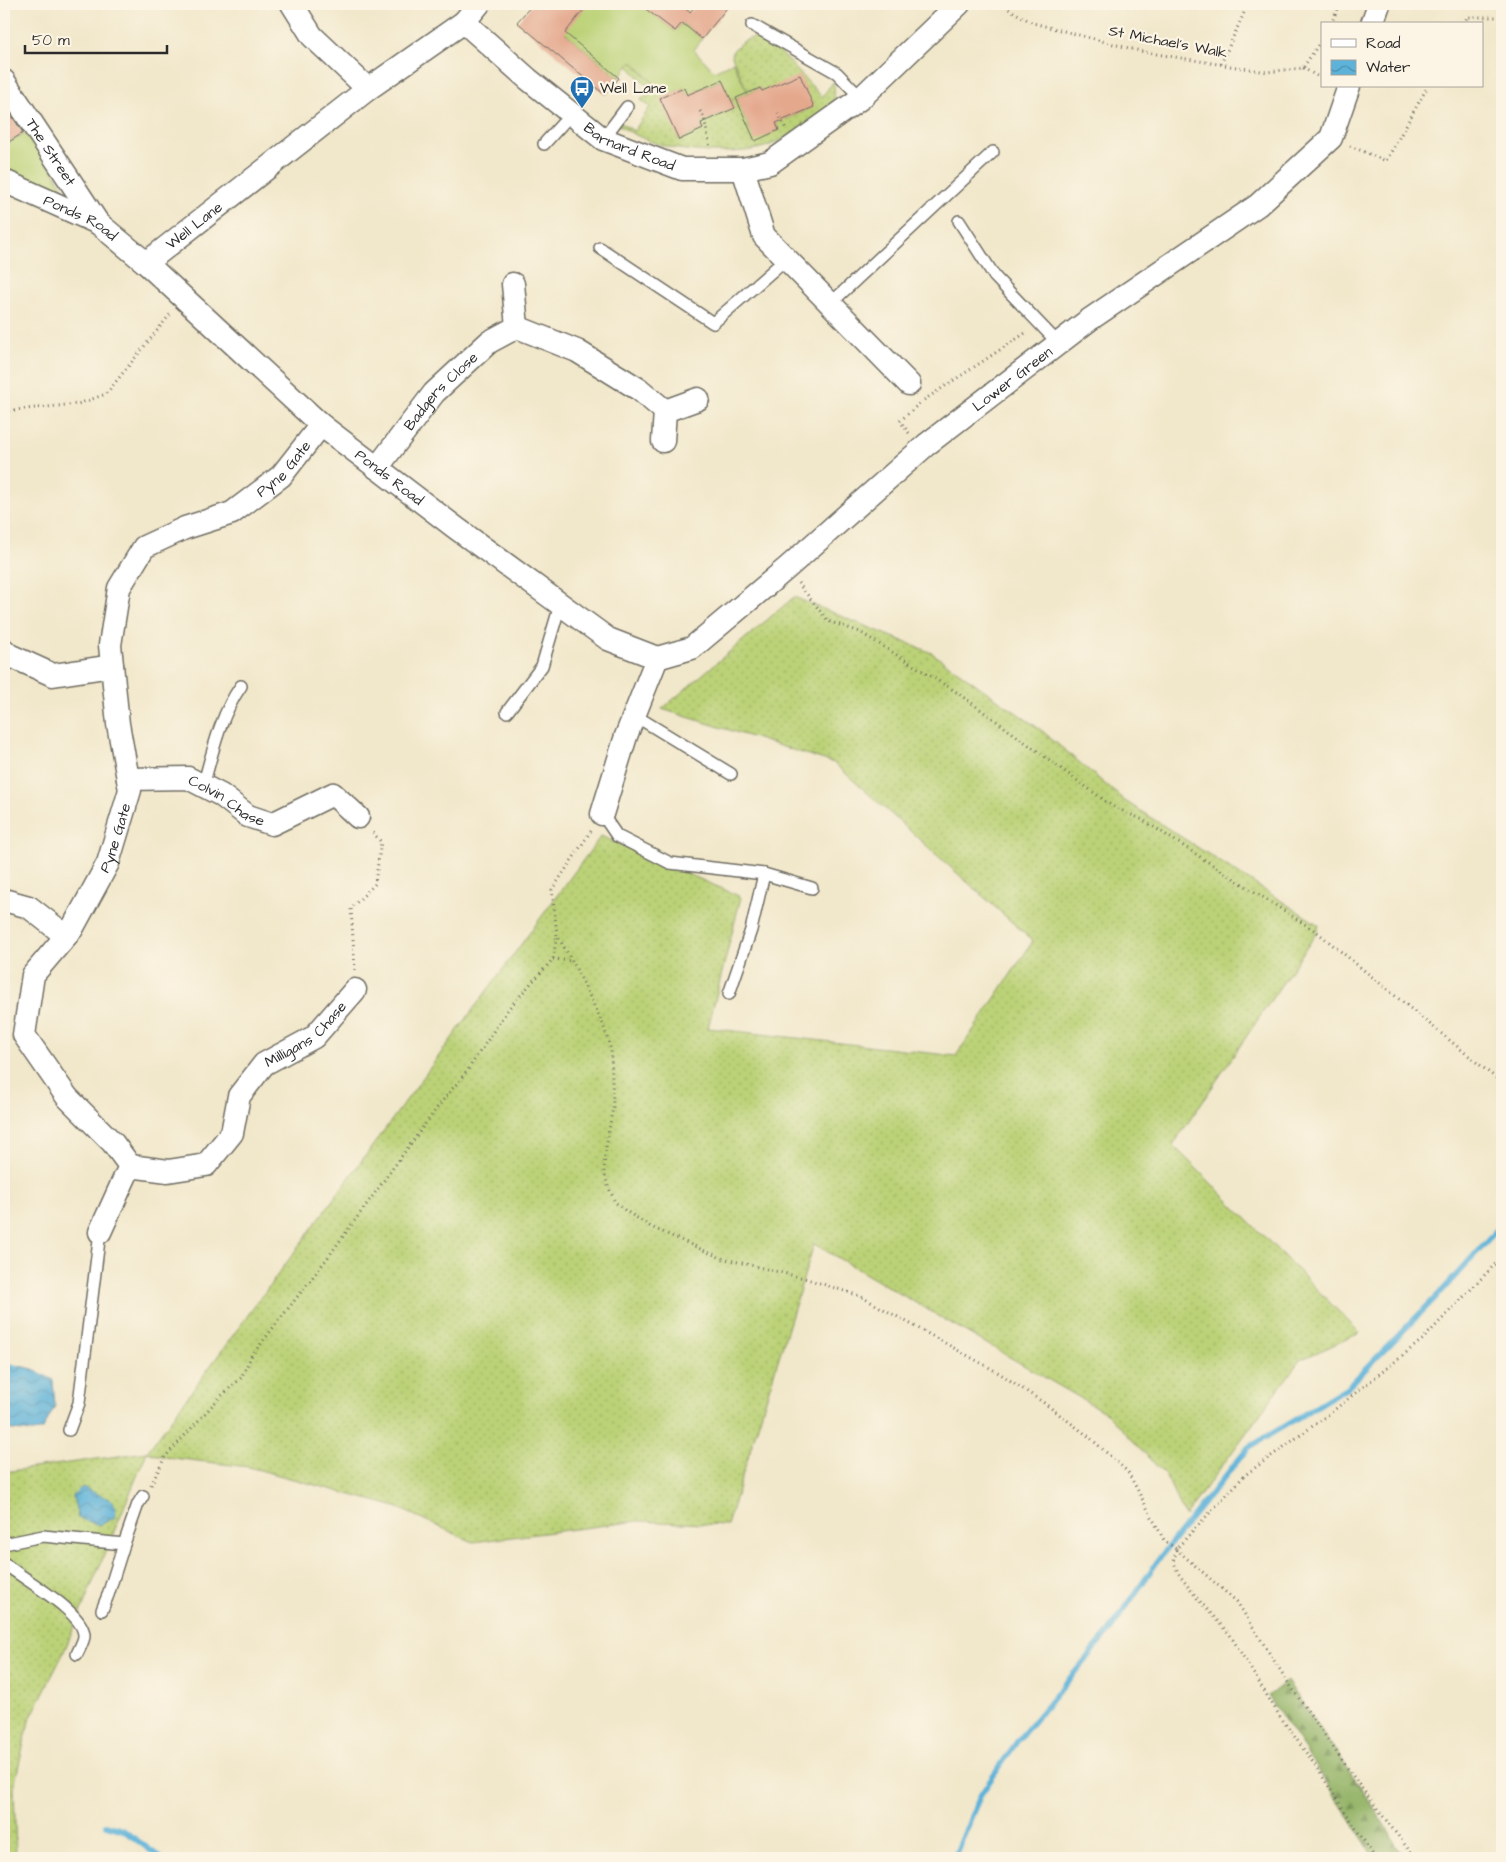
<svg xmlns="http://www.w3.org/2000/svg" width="1506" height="1862" font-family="'Architects Daughter',sans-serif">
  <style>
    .grass { fill: url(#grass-dots); stroke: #737e51 }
    .forest { fill: url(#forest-firs); stroke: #60704a }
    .garden { fill: #bbd277; stroke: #737e51 }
    .water { fill: url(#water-waves); stroke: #446e82 }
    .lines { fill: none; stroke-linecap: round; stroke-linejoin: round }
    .stream { stroke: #5db2d9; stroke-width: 5.5 }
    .building { fill: #e4a88d }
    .lane-casing { stroke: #706d63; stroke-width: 14 }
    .street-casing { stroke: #706d63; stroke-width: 25 }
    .path { stroke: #706d63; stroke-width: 3; stroke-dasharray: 1 4; stroke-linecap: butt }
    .lane { stroke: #fff; stroke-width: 11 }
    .street { stroke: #fff; stroke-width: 22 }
    .labels { text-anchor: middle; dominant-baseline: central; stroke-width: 4.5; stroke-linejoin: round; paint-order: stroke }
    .street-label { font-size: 15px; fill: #2b2b2b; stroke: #fcf5e5 }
    .poi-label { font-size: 15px; fill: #2b2b2b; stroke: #fcf5e5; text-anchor: start }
  </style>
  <defs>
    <pattern id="grass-dots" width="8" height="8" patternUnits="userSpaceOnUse" patternTransform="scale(1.25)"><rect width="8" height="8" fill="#bbd277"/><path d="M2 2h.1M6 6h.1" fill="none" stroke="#a1b467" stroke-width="1.8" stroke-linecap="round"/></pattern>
    <pattern id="forest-firs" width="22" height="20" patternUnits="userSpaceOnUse" patternTransform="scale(1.25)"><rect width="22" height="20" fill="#94b468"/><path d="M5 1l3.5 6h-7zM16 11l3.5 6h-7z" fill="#799356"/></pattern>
    <pattern id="water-waves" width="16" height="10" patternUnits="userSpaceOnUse" patternTransform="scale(1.25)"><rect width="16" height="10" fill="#5db2d9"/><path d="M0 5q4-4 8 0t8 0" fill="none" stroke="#4d91b0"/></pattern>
  </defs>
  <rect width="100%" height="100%" fill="#fcf5e5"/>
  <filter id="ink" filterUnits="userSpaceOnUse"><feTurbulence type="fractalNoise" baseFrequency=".02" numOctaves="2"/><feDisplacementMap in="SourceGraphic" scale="10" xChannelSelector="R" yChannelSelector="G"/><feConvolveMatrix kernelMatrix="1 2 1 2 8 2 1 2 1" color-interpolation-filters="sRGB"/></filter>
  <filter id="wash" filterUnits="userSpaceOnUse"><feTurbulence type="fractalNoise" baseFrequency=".0096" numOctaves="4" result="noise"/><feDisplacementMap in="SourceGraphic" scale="20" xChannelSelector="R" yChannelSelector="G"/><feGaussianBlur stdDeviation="1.12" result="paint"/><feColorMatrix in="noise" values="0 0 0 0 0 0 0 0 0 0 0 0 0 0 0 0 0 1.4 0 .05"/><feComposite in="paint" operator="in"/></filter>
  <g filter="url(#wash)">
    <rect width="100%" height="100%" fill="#f1e7ca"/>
    <!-- grass -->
    <g class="grass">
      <path d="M757,37l10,1 55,59 11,-15c3,10 2,17 -3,27 -19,13 -38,27 -60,36 -15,6 -32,7 -49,7 -41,0 -71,-6 -106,-29l2,-2 17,10 16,-24 -9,-7 10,-11 -23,-23 4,-5 34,35 13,44 24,-11 -7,-16 14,6 24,-11 -3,-8 5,-2 19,42 24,-10 -6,-14 14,3 26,-12 -47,-5 -6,-14 -12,5 -17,-39c6,-10 14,-15 26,-17z"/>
      <path d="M794,597l138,56 109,77 84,71 194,124 -2,7 -144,213 187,188 -60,27 -115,156 -19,-40 -58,-62 -294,-170 -87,281 -89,-4 -165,21 -77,-35 -147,-40 -84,-10 -18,-5 -84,202 -34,67 -15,65 2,72h-12v-386l143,-20 454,-616 140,61 -33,131 248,28 77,-115 -199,-178 -172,-54z"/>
    </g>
    <!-- forest -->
    <path class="forest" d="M1287,1681l73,105 45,72h-30l-60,-93 -47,-69z"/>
    <!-- garden -->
    <g class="garden">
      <path d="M533,4h28l17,12 10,-12h65l-5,6 27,21 7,-8 20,16 -8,11 20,21 19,-9 15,31 -17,7 -10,-20 -25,11 -6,10 -6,-13 -18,8 -34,-35 -13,17 -87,-73z"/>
      <path d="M32,129l34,66 -11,1 -51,-29v-22z"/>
    </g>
    <!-- water -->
    <g class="water">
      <path d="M10,1364l23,5 20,11 2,26 -12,23 -10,3 -29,-3v-61z"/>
      <path d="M82,1487l29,13 5,10 -1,7 -15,8 -22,-7 -5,-22z"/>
    </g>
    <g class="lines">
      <!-- stream -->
      <g class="stream">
        <path d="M106,1825l17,5 38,28"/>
        <path d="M954,1858l27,-64 37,-54 93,-111 50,-73 87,-108 99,-60 95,-97 60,-67"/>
      </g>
    </g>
    <g id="blocks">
      <!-- building -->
      <g class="building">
        <path d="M533,4h55l-23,29 54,45 -14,17 -88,-73z"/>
        <path d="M639,4h39l12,8 7,-8h33l-28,35 -20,-16 -7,8z"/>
        <path d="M800,75l14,32 -38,16 3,7 -24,11 -19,-43 24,-10 2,3z"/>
        <path d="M722,80l13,28 -34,15 2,6 -24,11 -19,-42 24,-10 3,7z"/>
        <path d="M4,104l19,29 -19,12z"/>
      </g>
    </g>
  </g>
  <g filter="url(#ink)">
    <use href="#blocks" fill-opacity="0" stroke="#706d63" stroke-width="1"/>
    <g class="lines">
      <defs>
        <g id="lane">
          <path d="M752,25l85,48 24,25"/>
          <path d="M603,139l24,-32"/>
          <path d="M544,144l27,-30"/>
          <path d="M959,221l36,56 63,66"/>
          <path d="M600,248l113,75 73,-64"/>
          <path d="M830,304l163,-152"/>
          <path d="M507,712l35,-46 18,-61"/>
          <path d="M634,715l97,59"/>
          <path d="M203,786c10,-35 17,-70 38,-100"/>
          <path d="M602,814l15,22 53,27 94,11 -13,56 -22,64"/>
          <path d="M764,874l48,14"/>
          <path d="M69,1430l10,-27 21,-171"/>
          <path d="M4,1544l39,-8 81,8 14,-40 5,-8"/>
          <path d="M4,1563c17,15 81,49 80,73 0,5 -5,13 -7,18"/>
          <path d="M102,1610l6,-15 16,-51"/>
        </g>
        <g id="street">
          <path d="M292,4l20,32 56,53"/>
          <path id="s1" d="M464,22l64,57 75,60 79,30h61l27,-6 91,-65 98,-94"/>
          <path d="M1372,24l7,-20"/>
          <path id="s2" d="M4,81l94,142"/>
          <path d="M743,169l21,67 145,148"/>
          <path id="s3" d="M4,181l94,42 48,40 175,162 135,103 152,111 49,19 -31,78 -24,78"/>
          <path id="s4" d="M146,263l222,-174 96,-67 15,-18"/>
          <path d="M517,327l60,24 63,39 25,21"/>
          <path d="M663,441l2,-30 33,-12"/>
          <path id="s5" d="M377,468l57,-75 55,-51 28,-15 -4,-43"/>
          <path d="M4,650l5,5 44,20 59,-9"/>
          <path id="s6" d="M657,658l35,-10 95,-80 139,-123 163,-125 169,-115 73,-67 18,-52"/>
          <path id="s7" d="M128,779l60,-1 33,17 27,21 24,8 61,-30 25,23"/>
          <path d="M4,900l25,7 37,29"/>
          <path id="s8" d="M130,1166l38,5 38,-6 26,-32 7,-37 25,-32 50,-27 41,-47"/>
          <path id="s9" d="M100,1232l30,-66 -17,-23 -46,-46 -43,-62 9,-60 39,-46 36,-66 22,-73 -12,-66 -8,-79 9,-57 25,-41 41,-19 47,-15 49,-37 40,-51"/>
        </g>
      </defs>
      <!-- lane casing -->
      <use href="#lane" class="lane-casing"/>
      <!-- street casing -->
      <use href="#street" class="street-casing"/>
      <!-- path -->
      <g class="path">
        <path d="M1000,4l33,19 111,29 123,20 36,-4 19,-29"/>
        <path d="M1331,24l9,-20"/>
        <path d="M1464,24l3,-7h35"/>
        <path d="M1221,64l27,-60"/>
        <path d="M1303,68l19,11"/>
        <path d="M700,111l4,6 6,31"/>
        <path d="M778,113l8,16"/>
        <path d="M1350,146l36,15 42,-75"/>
        <path d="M924,400l103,-68"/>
        <path d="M4,411l74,-7 28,-10 66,-82"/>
        <path d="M909,433l-9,-12 22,-20"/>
        <path d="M798,583l30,38 32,11 98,61 154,113 31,14 174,112 185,151"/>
        <path d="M591,831l-39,59 5,45 18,31 28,58 8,26 2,57 -8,47 -1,18 4,14 7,16 11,9 25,16 70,31 83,20 56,18 139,77 45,30 44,33 40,36 36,68 12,9 69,-74 79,-57 98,-78 80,-83"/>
        <path d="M553,959l18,2"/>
        <path d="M355,970l-4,-62 24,-24 6,-42 -10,-12"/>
        <path d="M151,1485l14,-28 55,-60 21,-19 11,-23 74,-95 113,-155 28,-34 42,-63 44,-49 4,-24"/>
        <path d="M1176,1549l61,53 50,79 73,105 55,72"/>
        <path d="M1176,1550l-2,12 4,11 18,24 34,38 49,80 36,50 60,93"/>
      </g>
      <!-- lane -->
      <use href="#lane" class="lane"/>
      <!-- street -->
      <use href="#street" class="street"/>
    </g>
  </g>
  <!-- icons -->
  <defs>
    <symbol id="bus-pin" viewBox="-11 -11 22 30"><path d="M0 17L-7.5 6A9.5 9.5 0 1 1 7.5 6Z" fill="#1f6fb2" stroke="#fcf5e5"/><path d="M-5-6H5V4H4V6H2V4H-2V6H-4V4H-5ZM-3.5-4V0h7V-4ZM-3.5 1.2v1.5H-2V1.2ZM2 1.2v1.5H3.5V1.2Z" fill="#fff"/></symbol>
  </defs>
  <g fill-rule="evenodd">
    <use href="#bus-pin" x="568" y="74" width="28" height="38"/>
  </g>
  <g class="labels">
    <!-- street labels -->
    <g class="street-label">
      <text transform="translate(1168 42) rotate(11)">St Michael's Walk</text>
      <text stroke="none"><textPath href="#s1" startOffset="209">Barnard Road</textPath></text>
      <text stroke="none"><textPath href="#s2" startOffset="85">The Street</textPath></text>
      <text stroke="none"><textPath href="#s3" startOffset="85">Ponds Road</textPath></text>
      <text stroke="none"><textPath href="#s4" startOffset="61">Well Lane</textPath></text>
      <text stroke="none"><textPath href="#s6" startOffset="455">Lower Green</textPath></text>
      <text stroke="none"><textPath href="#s5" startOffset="100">Badgers Close</textPath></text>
      <text stroke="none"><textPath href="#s9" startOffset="929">Pyne Gate</textPath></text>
      <text stroke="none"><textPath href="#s3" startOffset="490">Ponds Road</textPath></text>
      <text stroke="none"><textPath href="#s7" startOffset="105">Colvin Chase</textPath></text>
      <text stroke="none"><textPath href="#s9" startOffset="464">Pyne Gate</textPath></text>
      <text stroke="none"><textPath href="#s8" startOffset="248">Milligans Chase</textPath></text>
    </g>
    <!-- poi labels -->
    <g class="poi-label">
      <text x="600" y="88">Well Lane</text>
    </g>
  </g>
  <!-- margin -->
  <rect width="1506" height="1862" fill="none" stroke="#fcf5e5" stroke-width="20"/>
  <!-- legend -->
  <rect x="1321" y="22" width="162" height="65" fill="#fcf5e5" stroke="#a8a49b"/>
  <rect x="1331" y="39" width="25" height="8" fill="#ffffff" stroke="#a8a49b"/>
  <text x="1366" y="48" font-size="15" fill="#2b2b2b">Road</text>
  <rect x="1331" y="60" width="25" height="15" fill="url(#water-waves)" stroke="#a8a49b"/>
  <text x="1366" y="72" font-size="15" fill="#2b2b2b">Water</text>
  <!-- scale -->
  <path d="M25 45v8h142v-8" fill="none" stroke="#2b2b2b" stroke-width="2.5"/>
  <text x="32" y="45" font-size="15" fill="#2b2b2b" stroke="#fcf5e5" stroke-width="4" paint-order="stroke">50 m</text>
</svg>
